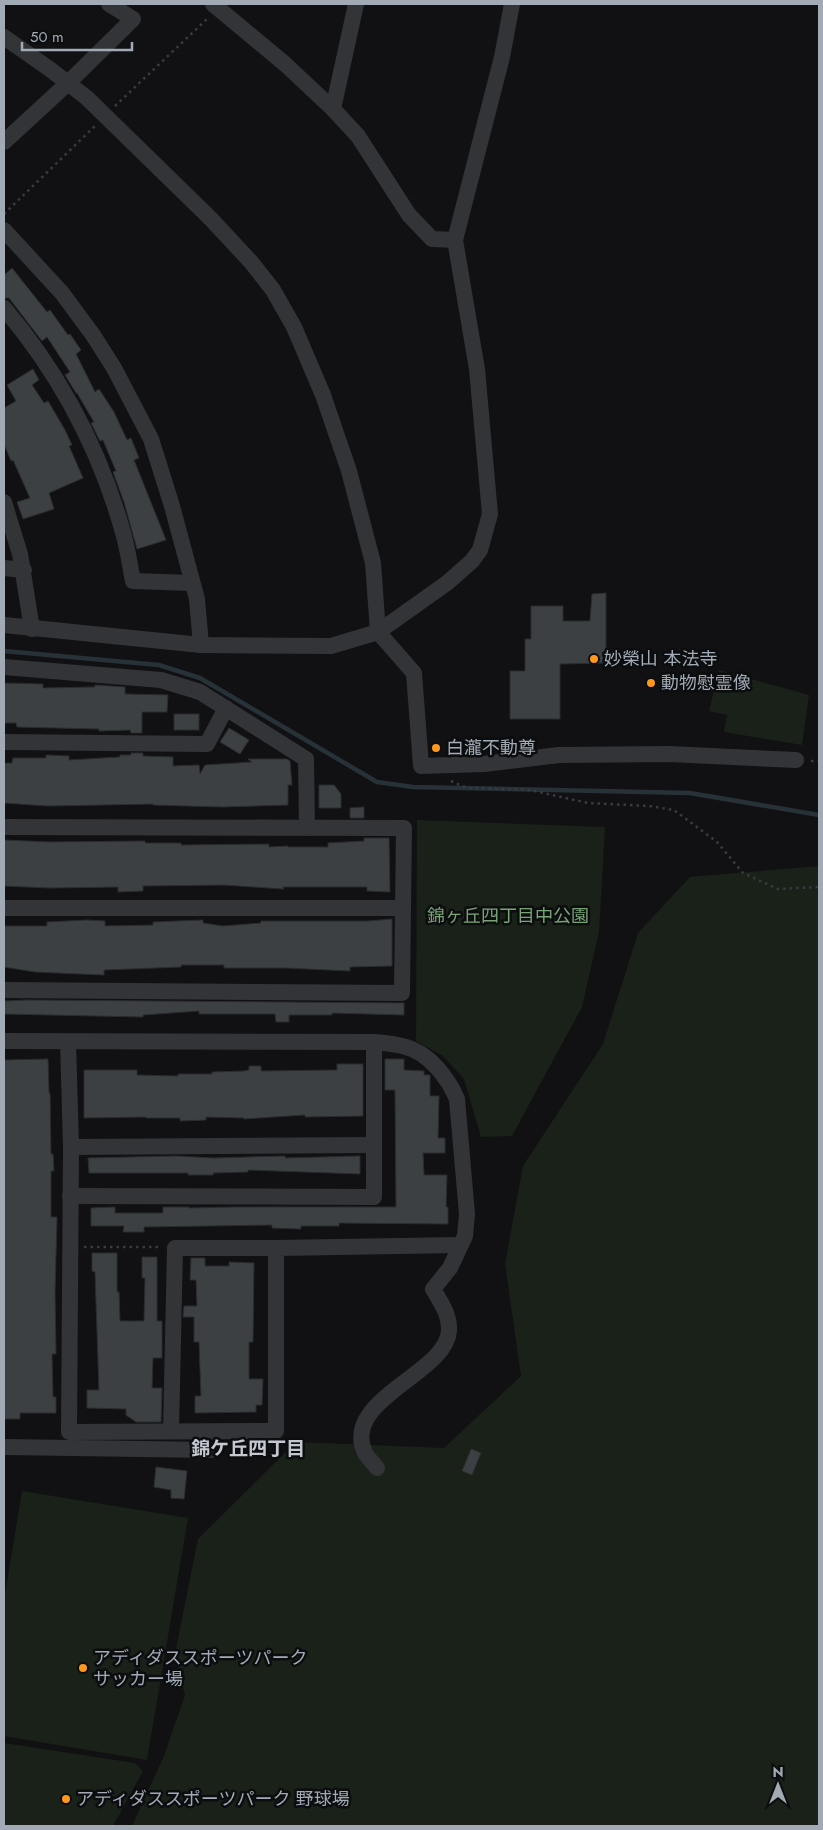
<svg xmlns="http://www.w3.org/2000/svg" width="823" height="1830" font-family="Jost,'Noto Sans JP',sans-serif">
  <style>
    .green { fill: #192119 }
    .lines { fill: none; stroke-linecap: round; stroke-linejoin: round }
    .stream { stroke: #273238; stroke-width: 4.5 }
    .building { fill: #3d4043; stroke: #2b2c2f }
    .path { stroke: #383b40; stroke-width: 2.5; stroke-dasharray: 2.5 4; stroke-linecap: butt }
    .minor { stroke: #323438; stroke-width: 16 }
    .poi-dot { fill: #ff971d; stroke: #0c0d0e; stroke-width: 2 }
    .labels { text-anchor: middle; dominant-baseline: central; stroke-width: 5; stroke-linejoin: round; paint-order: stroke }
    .poi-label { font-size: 18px; fill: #a1aab5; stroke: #0c0d0e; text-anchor: start }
    .park-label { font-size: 18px; fill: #79a276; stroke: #0c0d0e }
    .neighbourhood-label { font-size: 19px; font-weight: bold; fill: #c3c8d1; stroke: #0c0d0e }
  </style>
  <rect width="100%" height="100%" fill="#111113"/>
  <!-- green -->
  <g class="green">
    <path d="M719,670l90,25 -7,50 -78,-13 3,-17 -18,-4z"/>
    <path d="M417,820l188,7 -6,105 -17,75 -70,129 -31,1 -17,-58 -21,-23 -27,-15z"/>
    <path d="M819,866v960h-687l32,-70 21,-61 -10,-41 23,-115 98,-97 148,6 77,-72 -16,-112 18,-98 80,-122 35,-111 52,-56z"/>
    <path d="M22,1491l166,27 -41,242 -143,-24v-136z"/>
    <path d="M4,1743l131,20 8,8 -30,55h-109z"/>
  </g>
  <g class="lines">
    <!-- stream -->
    <path class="stream" d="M4,651l155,14 41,13 177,104 36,5 277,6 129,22"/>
  </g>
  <!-- building -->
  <g class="building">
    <path d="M12,268l35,44 3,-2 18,25 2,-1 11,16 -5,4 19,38 4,-3 15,23 13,28 4,-2 8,20 -5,2 32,80 -29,9 -13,-47 -11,-30 3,-1 -13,-31 -3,1 -9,-18 3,-1 -17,-29h-1l-11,-18 5,-3 -23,-35 -5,4 -33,-43h-5v-23z"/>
    <path d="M33,369l6,11 -7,5 12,18 4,-2 17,29 7,15 -3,1 14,32 -34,15 5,16 -31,10 -6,-17 13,-4 -17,-38 -2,1 -7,-17v-36l12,-7 -9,-16z"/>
    <path d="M606,593v70l-46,1v55h-50v-48h15v-32h6v-33h32v15h27l2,-27z"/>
    <path d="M4,683l39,1v4l52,-1v-2l30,2v7l43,1 -1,17h-25v21h-11l-1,-3 -31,1v-2l-82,-2 -1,-4h-12z"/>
    <rect x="174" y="714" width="25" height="16"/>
    <path d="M229,728l20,12 -9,14 -20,-12z"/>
    <path d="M131,753h12v3l30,1v9l26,-1 1,9 5,-9 47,-3 -4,-3h39l3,2 2,24h-4v20l-65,2 -70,-2v-1l-105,2 -44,-3v-40h8l1,-5h33v-3l23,1v4l51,-3v-2h11z"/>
    <path d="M319,785h15l7,9v14h-22z"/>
    <path d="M364,807v11h-14v-10z"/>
    <path d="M364,838h25l1,54 -23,-1v-4h-84l1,2 -61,-4 -80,1v5l-25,1v-5l-69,1 -45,-2v-46l45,2 96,-1v2h36v2l88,-1v3l19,-1v1h40v-4l36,-2z"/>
    <path d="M392,919v47l-42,1v4l-64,-3h-62v-3h-43v2l-77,3v5l-69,-3 -31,-5v-41h43v-4l40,-2 18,1v5l48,-1v-3l50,-2v3l20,3 38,-3v-2h107z"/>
    <path d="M28,1000l376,3v12l-72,-2v2h-43v7h-13l-1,-8h-76v-3l-56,4v2l-139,-3v-13z"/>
    <path d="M48,1059l1,34h1l1,61h2l1,17h-3v46h6l-2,76 1,61h-4l1,43h3v16h-36v6h-16v-359z"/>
    <path d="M385,1059h19v11l20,1v4h6v21h9l-1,42h7v15h-22l1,22h23l-1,32h2v17l-109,-1v3h-38v3l-29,-1v-3l-128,2v5h-21l1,-6h-33v-18l24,-1v6h48v-6h26v1l47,-1h160l-1,-117h-10z"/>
    <path d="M337,1064h26v52l-58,1v-2l-61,4v-1l-38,-1v3l-26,1v-3h-34v-1l-62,1v-48h53v5l41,1v-2h34v-2l32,-1 5,-1v-4h12v5l76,-1z"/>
    <path d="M176,1156l37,2 72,-2v2l75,-2v18l-112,-4v2l-35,1v2h-25v-2h-99l-1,-15z"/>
    <path d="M92,1253h25v39h2l1,29h24l1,-43h-3v-21h15v64h5v37h-9l-1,30h10l-1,34h-25l-10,-7v-6l-39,-1v-18h12l-4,-118 -3,-1z"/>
    <path d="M191,1258h14v8h24v-4l25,1 -1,79h-4v37h14l-1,26h-6v7l-61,1v-17h6l-2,-54h-5v-25h-11l1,-11h13l-1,-26h-6z"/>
    <path d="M471,1449l10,4 -9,22 -10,-4z"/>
    <path d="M156,1467l31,4 -3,28 -13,-1v-8l-17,-3z"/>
  </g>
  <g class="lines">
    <!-- path -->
    <g class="path">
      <path d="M115,106l92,-87"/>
      <path d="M4,214l91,-88"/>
      <path d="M811,761h8"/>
      <path d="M451,781l16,7 63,2 58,13 61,3 25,4 43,32 26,31 35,16 41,-2"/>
      <path d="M84,1247h77"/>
    </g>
    <!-- minor -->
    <g class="minor">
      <path d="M213,4l72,60 48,45 25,27 51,79 23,24 23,1"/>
      <path d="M4,37l47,33 36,28 123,120 41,44 22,28 21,37 29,68 26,76 24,92 5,69 36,41 7,93 63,-2 75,-9 110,-1 127,6"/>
      <path d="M333,109l23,-105"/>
      <path d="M4,142l64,-59 65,-64 -24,-15"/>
      <path d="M4,230l58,63 31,42 21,33 37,71 21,67 25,93 4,46"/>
      <path d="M4,308c56,66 97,144 120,228 4,15 6,30 9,45l59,2"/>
      <path d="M4,502l16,52 12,75"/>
      <path d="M4,568l20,2"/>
      <path d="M4,625l197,20 130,1 47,-14 69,-49 25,-22 8,-11 10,-36 -13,-145 -22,-129 47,-183 10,-53"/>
      <path d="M4,667l157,13 39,12 106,67 1,69"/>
      <path d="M4,742l203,2 19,-36"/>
      <path d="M4,827l400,1 -1,80h-399"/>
      <path d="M4,990l398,3 1,-85"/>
      <path d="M4,1041l370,1c11,1 22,2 32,5 23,6 42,31 51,52l10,115 -2,22 -15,32 -17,21c8,14 17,26 16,42 -3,43 -109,69 -84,122 3,5 9,11 12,15"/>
      <path d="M68,1042l3,105"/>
      <path d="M374,1145l-303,2 -2,285 207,-1v-183l184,-3"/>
      <path d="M70,1196l304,1v-155"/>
      <path d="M171,1431l4,-183h101"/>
      <path d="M4,1447l207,3"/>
    </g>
  </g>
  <!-- markers -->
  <g class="poi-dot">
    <circle cx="594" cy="659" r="5"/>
    <circle cx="651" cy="683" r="5"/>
    <circle cx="436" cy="748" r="5"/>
    <circle cx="83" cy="1668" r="5"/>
    <circle cx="66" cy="1799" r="5"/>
  </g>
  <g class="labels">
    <!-- poi labels -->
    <g class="poi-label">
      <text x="604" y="659">妙榮山 本法寺</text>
      <text x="661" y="683">動物慰霊像</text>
      <text x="446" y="748">白瀧不動尊</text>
      <text x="93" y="1658">アディダススポーツパーク<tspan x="93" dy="21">サッカー場</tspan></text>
      <text x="76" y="1799">アディダススポーツパーク 野球場</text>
    </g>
    <!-- park labels -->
    <g class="park-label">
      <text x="508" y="916">錦ヶ丘四丁目中公園</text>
    </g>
    <!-- neighbourhood labels -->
    <g class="neighbourhood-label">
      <text x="248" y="1448">錦ケ丘四丁目</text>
    </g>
  </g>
  <!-- border -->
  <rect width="823" height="1830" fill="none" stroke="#a1aab5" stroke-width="10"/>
  <!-- north arrow -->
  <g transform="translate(778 1785)" stroke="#0c0d0e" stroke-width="4" paint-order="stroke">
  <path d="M0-4L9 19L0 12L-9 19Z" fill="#a1aab5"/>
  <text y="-8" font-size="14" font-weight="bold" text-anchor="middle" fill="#a1aab5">N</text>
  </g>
  <!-- scale -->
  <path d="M22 42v8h110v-8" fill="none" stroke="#a1aab5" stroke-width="2.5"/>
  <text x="30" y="42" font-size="15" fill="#a1aab5" stroke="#0c0d0e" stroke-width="4" paint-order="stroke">50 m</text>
</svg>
